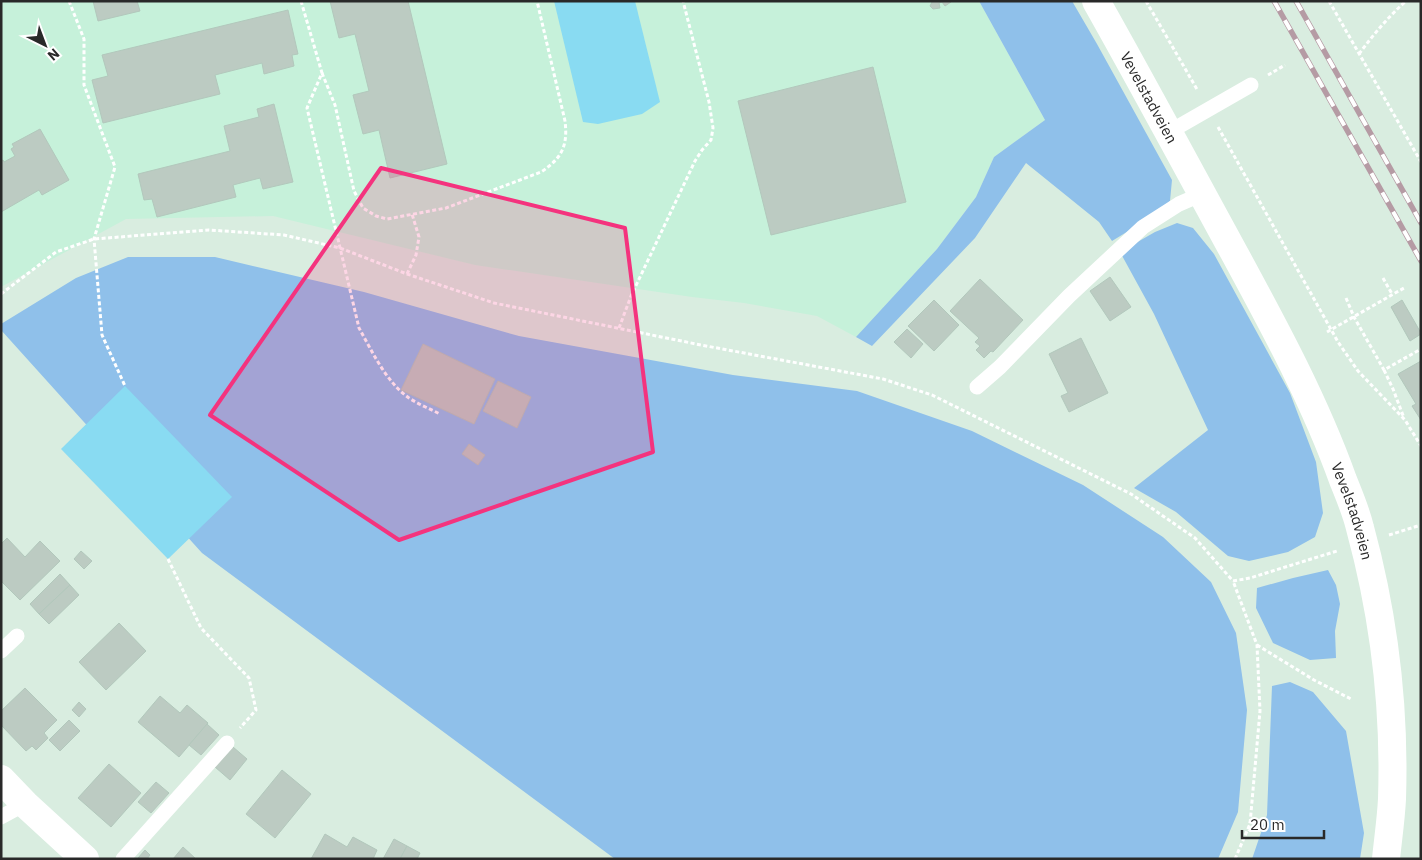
<svg xmlns="http://www.w3.org/2000/svg" width="1422" height="860" font-family="'IBM Plex Sans',sans-serif">
  <style>
    .education { fill: #c6f1da }
    .green { fill: #8fc0ea }
    .pitch { fill: #89dbf2 }
    .building { fill: #bccbc2; stroke: #b2c8bc }
    .lines { fill: none; stroke-linecap: round; stroke-linejoin: round }
    .path { stroke: #fff; stroke-width: 3; stroke-dasharray: 4 2.5; stroke-linecap: butt }
    .service { stroke: #fff; stroke-width: 15 }
    .minor { stroke: #fff; stroke-width: 28 }
    .secondary { stroke: #fff; stroke-width: 28 }
    .rail-casing { stroke: #b59ba4; stroke-width: 5.5 }
    .rail { stroke: #fff; stroke-width: 4; stroke-dasharray: 11; stroke-linecap: butt }
    .marked { fill: #f4337e; fill-opacity: 0.2; stroke: #f4337e; stroke-width: 4; stroke-linejoin: round }
    .labels { text-anchor: middle; dominant-baseline: central; stroke-width: 5; stroke-linejoin: round; paint-order: stroke }
    .street-label { font-size: 15px; fill: #292929; stroke: #fff }
  </style>
  <rect width="100%" height="100%" fill="#d9ede0"/>
  <!-- education -->
  <path class="education" d="M1,1h978l66,119 -51,37 -18,40 -39,52 -81,88 -39,-21 -73,-13 -52,-6 -217,-32 -202,-49 -147,3 -125,68z"/>
  <!-- green -->
  <g class="green">
    <path d="M979,1h93l25,43 75,136 -2,21 -17,15 -41,25 -13,-19 -73,-59 -51,75 -103,108 -16,-9 81,-88 39,-52 18,-40 51,-37z"/>
    <path d="M1177,223l16,5 21,26 76,139 26,69 7,51 -8,24 -27,15 -39,9 -21,-5 -52,-44 -42,-24 74,-58 -54,-116 -34,-62 35,-20z"/>
    <path d="M128,257h87l149,35 155,44 214,39 124,16 115,40 111,54 80,52 48,45 25,51 11,77 -9,102 -20,47h-603l-413,-306 -201,-223v-6l75,-46z"/>
    <path d="M1328,570l8,15 4,19 -5,27 1,27 -26,2 -37,-17 -17,-35 1,-20 36,-10z"/>
    <path d="M1290,682l23,10 33,39 18,102 -4,26h-108l15,-44 5,-129z"/>
  </g>
  <!-- pitch -->
  <g class="pitch">
    <path d="M554,1h81l25,101 -18,12 -44,10 -15,-2z"/>
    <path d="M125,386l107,111 -64,62 -107,-110z"/>
  </g>
  <!-- building -->
  <g class="building">
    <path d="M93,1h44l3,10 -42,10z"/>
    <path d="M330,1h78l39,163 -57,14 -11,-48 -16,4 -10,-39 16,-4 -14,-57 -16,4z"/>
    <path d="M932,1h18l1,1 -6,4 -3,-4 -3,1 1,5 -7,1 -3,-3 2,-4z"/>
    <path d="M288,10l10,44 -6,1 2,11 -30,8 -2,-11 -47,12 5,19 -117,29 -11,-43 16,-4 -6,-21z"/>
    <path d="M873,67l33,135 -135,33 -33,-134z"/>
    <path d="M274,104l19,78 -30,7 -3,-11 -27,7 3,12 -79,20 -5,-18 -8,1 -6,-26 92,-23 -6,-25 35,-9 -2,-8z"/>
    <path d="M40,129l29,51 -27,15 -3,-5 -38,22v-51l2,-1 1,2 11,-6 -4,-7 3,-2 -2,-3z"/>
    <path d="M1110,277l21,30 -21,14 -20,-30z"/>
    <path d="M980,279l43,41 -30,32 -2,-1 -7,7 -8,-8 4,-4 -5,-4 4,-4 -29,-27z"/>
    <path d="M934,300l25,25 -25,26 -26,-25z"/>
    <path d="M1402,300l19,33v1l-11,7 -19,-34z"/>
    <path d="M907,329l16,15 -12,14 -17,-16z"/>
    <path d="M1081,338l27,55 -39,19 -8,-16 7,-3 -19,-39z"/>
    <path d="M423,344l72,35 -21,45 -73,-34z"/>
    <path d="M1421,361v59l-9,-14 4,-2 -18,-30z"/>
    <path d="M498,381l33,16 -14,31 -34,-17z"/>
    <path d="M469,444l16,11 -7,10 -16,-11z"/>
    <path d="M7,538l18,19 15,-16 20,20 -40,39 -19,-19v-37z"/>
    <path d="M81,551l11,10 -8,8 -10,-10z"/>
    <path d="M60,574l10,11 -31,29 -9,-10z"/>
    <path d="M70,585l9,10 -30,29 -10,-10z"/>
    <path d="M119,623l27,28 -40,39 -27,-28z"/>
    <path d="M25,688l32,32 -13,13 4,5 -12,12 -4,-4 -6,5 -25,-26v-14z"/>
    <path d="M160,696l20,17 7,-8 21,18 -29,34 -41,-35z"/>
    <path d="M79,702l7,7 -7,8 -7,-7z"/>
    <path d="M69,720l11,11 -20,20 -11,-11z"/>
    <path d="M207,724l12,11 -18,20 -12,-10z"/>
    <path d="M233,747l14,12 -17,21 -15,-13z"/>
    <path d="M109,764l32,29 -30,34 -33,-29z"/>
    <path d="M282,770l29,24 -36,44 -29,-24z"/>
    <path d="M156,782l13,11 -18,20 -13,-11z"/>
    <path d="M325,834l22,13 6,-10 24,13 -4,9h-62z"/>
    <path d="M394,839l13,7 -7,13h-17z"/>
    <path d="M407,846l13,7 -3,6h-17z"/>
    <path d="M183,847l13,12h-23z"/>
    <path d="M145,850l5,5 -3,4h-8l-1,-1z"/>
  </g>
  <g class="lines">
    <!-- path -->
    <g class="path">
      <path d="M69,1l15,38v46l31,82 -21,72 8,96 23,51"/>
      <path d="M301,1l21,72 -15,35 52,220c13,23 27,54 50,70 9,6 21,11 31,16"/>
      <path d="M1146,1l52,90"/>
      <path d="M1329,1l92,161"/>
      <path d="M1359,54c14,-19 29,-37 47,-53"/>
      <path d="M322,73l13,32 19,86 9,17 13,8 11,3 59,-11 95,-36c21,-14 27,-26 24,-51l-28,-120"/>
      <path d="M1268,75l17,-10"/>
      <path d="M1218,127l120,215 20,29 47,49 16,26"/>
      <path d="M407,274l9,-19 3,-18 -7,-23"/>
      <path d="M1383,278l9,16"/>
      <path d="M1,294l55,-42 38,-13 115,-9 75,5 56,13 67,26 87,29 207,42 182,34 49,16 199,99 64,44 38,43"/>
      <path d="M1346,298l8,19 30,53 37,-21"/>
      <path d="M619,328l12,-32 64,-135 7,-11 9,-10 2,-12 -4,-26 -26,-101"/>
      <path d="M1327,332l77,-44"/>
      <path d="M1384,370l9,19 11,29"/>
      <path d="M1389,535l32,-10"/>
      <path d="M168,559l33,69 48,50 7,32 -16,18"/>
      <path d="M1257,645l57,35 37,19"/>
      <path d="M1235,859l15,-35 10,-113 -3,-66 -24,-64 17,-3 87,-27"/>
    </g>
    <!-- service -->
    <g class="service">
      <path d="M1169,132l82,-47"/>
      <path d="M977,387l23,-20 69,-71 74,-69 36,-23 23,-10"/>
      <path d="M1,651l16,-15"/>
      <path d="M1,817l24,-13"/>
      <path d="M123,859l104,-116"/>
    </g>
    <!-- minor -->
    <path class="minor" d="M1,779l24,25 60,55"/>
    <!-- secondary -->
    <path class="secondary" id="s1" d="M1096,1c48,85 94,171 141,257 39,72 78,144 106,222 6,15 13,31 17,48 24,88 35,179 32,271 -1,20 -4,40 -6,60"/>
    <defs>
      <g id="rail">
        <path d="M1274,1l147,260"/>
        <path d="M1296,1l125,222"/>
      </g>
    </defs>
    <!-- rail casing -->
    <use href="#rail" class="rail-casing"/>
    <!-- rail -->
    <use href="#rail" class="rail"/>
  </g>
  <!-- marked area -->
  <path class="marked" d="M381,168l244,60 28,224 -254,88 -189,-125z"/>
  <g class="labels">
    <!-- street labels -->
    <g class="street-label">
      <text stroke="none"><textPath href="#s1" startOffset="110">Vevelstadveien</textPath></text>
      <text stroke="none"><textPath href="#s1" startOffset="572">Vevelstadveien</textPath></text>
    </g>
  </g>
  <!-- border -->
  <rect width="1422" height="860" fill="none" stroke="#292929" stroke-width="5"/>
  <!-- north arrow -->
  <g transform="translate(45 45) rotate(138)" stroke="#ffffff" stroke-width="4" paint-order="stroke">
  <path d="M0-4L9 19L0 12L-9 19Z" fill="#292929"/>
  <text y="-8" font-size="14" font-weight="bold" text-anchor="middle" fill="#292929">N</text>
  </g>
  <!-- scale -->
  <path d="M1242 830v8h82v-8" fill="none" stroke="#292929" stroke-width="2.5"/>
  <text x="1250" y="830" font-size="15" fill="#292929" stroke="#ffffff" stroke-width="4" paint-order="stroke">20 m</text>
</svg>
